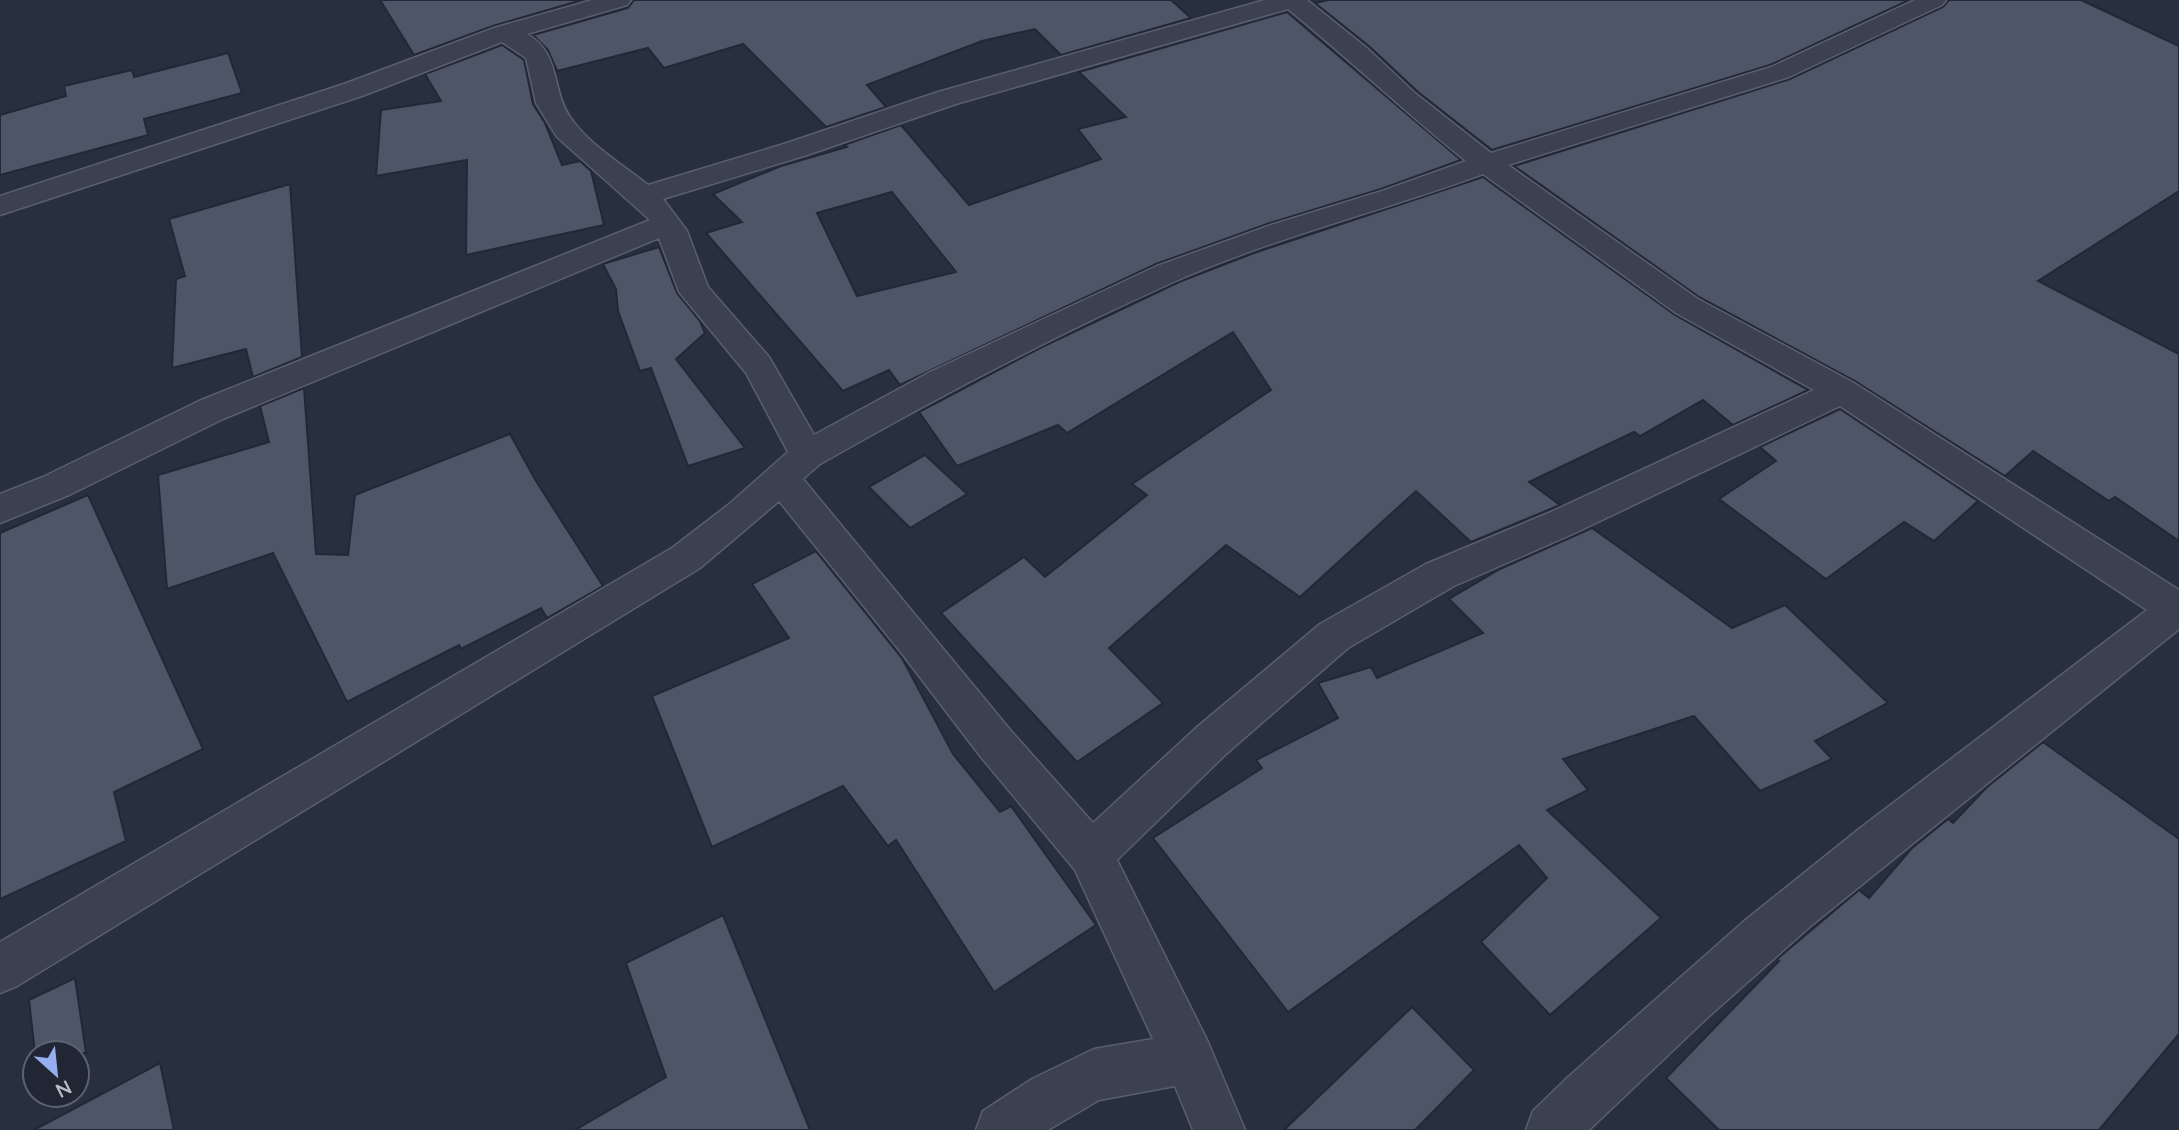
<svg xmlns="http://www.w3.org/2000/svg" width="2179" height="1130" font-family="Lato,sans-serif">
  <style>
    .building { fill: #4e5567; stroke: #222836; stroke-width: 2; fill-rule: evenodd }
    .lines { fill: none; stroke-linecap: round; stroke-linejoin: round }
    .minor-casing { stroke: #595f6c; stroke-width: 3 }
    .minor { fill: #3b414f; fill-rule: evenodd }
  </style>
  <rect width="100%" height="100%" fill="#282f3e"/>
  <!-- building -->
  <g class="building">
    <path d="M380,0h202l-89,26 -79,29z"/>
    <path d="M634,0h537l20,18 -130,37 -26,-26 -53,12 -115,44 19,22 -60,20 -83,-83 -79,24 -16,-20 -91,23 -9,-21 -15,-15 95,-27z"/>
    <path d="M1328,0h581l-139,65 -278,85 -74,-58 -48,-45 -55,-44z"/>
    <path d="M1949,0h132l98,46v145l-141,90 141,73v187l-64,-44 -6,4 -76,-50 -28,25 -150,-95 -156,-84 -185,-131 276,-87 153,-72z"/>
    <path d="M1287,12l174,148 -80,29 -111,34 -114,41 -256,121 -11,-15 -46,21 -137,-158 36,-11 -29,-28 68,-28 66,-19 -3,-2 57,-20 68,80 132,-46 -23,-30 48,-12 -47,-45zM892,192l64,80 -99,24 -40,-83z"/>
    <path d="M502,45l22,15 9,44 12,19 17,42 18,-4 11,10 13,54 -138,30 1,-95 -91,16 5,-66 60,-9 -16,-27z"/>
    <path d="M228,53l14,40 -98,26 4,16 -148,40v-60l66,-19 -2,-10 68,-16 2,7z"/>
    <path d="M1483,177l192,138 133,75 -75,35 -30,-25 -63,36 -6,-4 -105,50 31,23 -89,37 -55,-51 -116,106 -74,-52 -117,103 54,55 -86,59 -136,-149 83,-56 21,20 102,-82 -15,-11 139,-94 -38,-58 -166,101 -9,-8 -101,41 -38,-54 123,-65 137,-65 75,-29z"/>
    <path d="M290,184l12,173 -49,20 -7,-28 -74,19 4,-89 9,-3 -16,-57z"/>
    <path d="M659,247l18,46 23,28 5,12 -29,26 69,89 -57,18 -37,-98 -11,3 -22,-60 -2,-22 -13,-25z"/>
    <path d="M304,388l12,166 32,1 7,-60 155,-61 26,47 67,105 -56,32 -6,-10 -80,41 -2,-4 -112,57 -74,-149 -106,36 -9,-114 111,-33 -9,-36z"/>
    <path d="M1840,409l138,92 -44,40 -30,-19 -78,57 -107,-80 57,-38 -16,-14z"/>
    <path d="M925,455l42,39 -57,34 -41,-41z"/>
    <path d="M88,495l115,254 -89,43 12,49 -126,58v-366z"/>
    <path d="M1592,528l140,100 53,-23 103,98 -73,38 17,18 -72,32 -66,-75 -131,43 25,31 -41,20 114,108 -111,97 -69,-73 66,-64 -28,-33 -231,167 -135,-174 109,-70 -6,-8 82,-42 -20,-35 53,-16 6,11 106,-45 -34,-34 51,-30z"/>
    <path d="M816,551l86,107 51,96 47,58 11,-6 85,119 -102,67 -98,-152 -8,6 -45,-60 -131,61 -60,-151 137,-58 -37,-54z"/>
    <path d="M2043,742l136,97v195l-80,96h-380l-53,-52 113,-117 -2,-2 82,-69 10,8 43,-50 36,-29 5,4 34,-36z"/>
    <path d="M723,915l87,215h-235l91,-53 -40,-114z"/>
    <path d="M75,978l11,75h-51l-6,-53z"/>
    <path d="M1412,1007l62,63 -59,60h-131z"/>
    <path d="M160,1063l14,67h-140z"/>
  </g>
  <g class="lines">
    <defs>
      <path id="minor" d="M592,0h39l-4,5 -100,29c34,19 24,55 43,83 19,28 52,47 78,68l139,-42 151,-51 327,-92h42l61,49 48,45 75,59 280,-86 144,-67h31l-4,5 -153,72 -281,88 190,134 156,84 325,207v39l-366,295 -106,94 -118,112h-63l7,-19 34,-33 176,-156 116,-93 288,-219 -307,-204 -263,126 -123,54 -106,62 -122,106 -109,106 90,180 38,90h-52l-18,-44 -76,14 -51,30h-72l7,-19 49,-32 62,-30 59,-10 -78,-169 -94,-113 -81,-106 -121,-150 -79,67 -683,418 -17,7v-51l672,-394 56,-43 60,-53 -42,-79 -67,-81 -20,-54 -436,181 -154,76 -69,28v-29l43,-17 156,-76 451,-181 -93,-83 -21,-34 -10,-45 -24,-16 -140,54 -362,119v-19l344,-112 150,-56zM1288,9c60,49 117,103 178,152l-84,30 -111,34 -114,41 -227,106 -116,63 -45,-78 -61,-70 -21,-56 -24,-32 144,-44 149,-51zM1483,174l193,139 138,77 -263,122 -125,52 -106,60 -124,104 -103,95 -82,-92 -208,-252 17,-15c116,-66 235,-129 358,-184 98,-43 204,-69 305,-106z"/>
    </defs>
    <!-- minor casing -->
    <use href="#minor" class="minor-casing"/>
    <!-- minor -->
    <use href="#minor" class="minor"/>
  </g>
  <!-- north arrow -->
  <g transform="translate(56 1074) rotate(153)"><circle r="33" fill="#202634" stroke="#5d6270" stroke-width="2"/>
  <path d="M0-5L12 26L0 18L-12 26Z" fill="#96aef0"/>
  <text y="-10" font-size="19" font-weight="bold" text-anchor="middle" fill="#b8bcc9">N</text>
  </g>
</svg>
